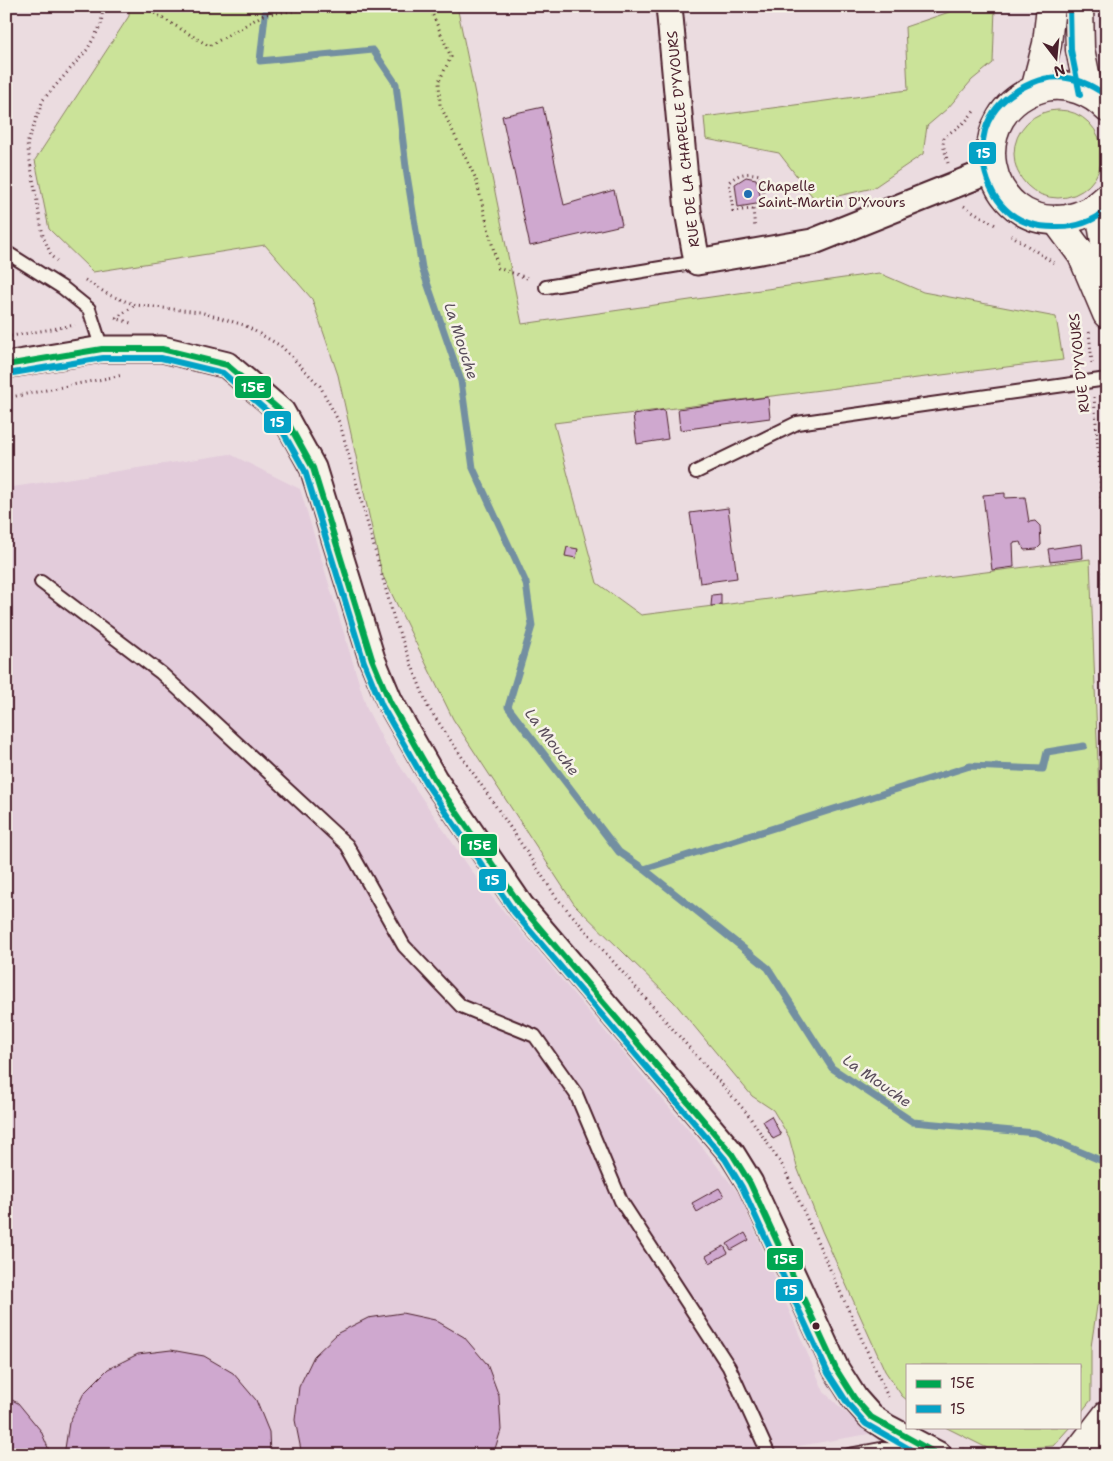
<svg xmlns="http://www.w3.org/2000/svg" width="1113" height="1461" font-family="'Shantell Sans',sans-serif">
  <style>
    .built { fill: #e3ccdb }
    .green { fill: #cbe399; stroke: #8a8162 }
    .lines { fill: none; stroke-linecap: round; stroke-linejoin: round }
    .stream { stroke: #738fa1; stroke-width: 7 }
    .building { fill: #cfa8cf; stroke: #4a1f2b }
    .service-casing { stroke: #4a1f2b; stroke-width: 16 }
    .minor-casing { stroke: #4a1f2b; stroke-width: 29 }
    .secondary-casing { stroke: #4a1f2b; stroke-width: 31 }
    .path { stroke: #4a1f2b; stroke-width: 3; stroke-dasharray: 1 4; stroke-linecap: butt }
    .service { stroke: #f7f3e8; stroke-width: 12 }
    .minor { stroke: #f7f3e8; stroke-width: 25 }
    .secondary { stroke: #f7f3e8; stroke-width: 28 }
    .bus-1-casing { stroke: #f7f3e8; stroke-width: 10 }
    .bus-2-casing { stroke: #f7f3e8; stroke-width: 10 }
    .bus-1 { stroke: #00a651; stroke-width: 6 }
    .bus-2 { stroke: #04a2c6; stroke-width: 6 }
    .poi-dot { fill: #1f6fb2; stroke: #f7f3e8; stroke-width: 2 }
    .bus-dot { fill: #4a1f2b; stroke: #f7f3e8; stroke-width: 2 }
    .labels { text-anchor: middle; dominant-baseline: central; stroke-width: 5; stroke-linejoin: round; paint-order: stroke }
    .street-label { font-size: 14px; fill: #4a1f2b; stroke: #f7f3e8 }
    .poi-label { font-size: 14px; fill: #4a1f2b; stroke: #f7f3e8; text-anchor: start }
    .water-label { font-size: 15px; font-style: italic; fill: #5b4e5c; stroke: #f7f3e8 }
    .line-badge { stroke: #f7f3e8; stroke-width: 2 }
    .badge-label { font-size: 14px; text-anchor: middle; font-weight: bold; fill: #fff }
  </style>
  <rect width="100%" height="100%" fill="#ebdce0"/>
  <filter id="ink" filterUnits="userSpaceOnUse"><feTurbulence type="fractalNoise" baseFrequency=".02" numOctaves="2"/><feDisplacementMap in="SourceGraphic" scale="10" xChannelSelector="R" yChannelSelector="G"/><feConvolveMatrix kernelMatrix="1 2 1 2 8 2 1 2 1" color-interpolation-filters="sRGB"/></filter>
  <g filter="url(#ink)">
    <!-- built -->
    <path class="built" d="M230,454l70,35 67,220 18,35 95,139 216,256 43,55 85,198 45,42 -122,21h-741v-967z"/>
    <!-- green -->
    <g class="green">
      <path d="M129,6h328l65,318 357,-51 44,19 133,25 7,43 -509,63 43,160 44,32 449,-56 17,435v293l-10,19 -6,41v53l-12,15v-50h-172v35l-5,-4 -17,-25 -63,-140 -25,-64 -8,-30 -16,-27 -21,-14 -78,-94 -100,-98 -121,-185 -71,-145 -44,-199 -26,-76 -47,-54 -172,27 -44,-43 -14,-69 94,-144z"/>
      <path d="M995,8l-2,55 -21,17 -24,28 -21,18 -4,28 -50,34 -57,13 -37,-48 -73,-14 -2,-22 204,-27 -3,-63 53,-18z"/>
      <circle cx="1058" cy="154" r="44"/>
      <path d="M945,1427h125l-17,19 -62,4z"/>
    </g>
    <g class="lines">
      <!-- stream -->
      <g class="stream">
        <path d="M266,6l-6,55 113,-11 23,34 11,91 15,93 39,113 12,87 53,115 6,43 -24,81 111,145 25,17 124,99 64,100 81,54 123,11 71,30"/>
        <path d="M644,869l326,-103 73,3 4,-17 37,-6"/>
      </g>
    </g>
    <!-- building -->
    <g class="building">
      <path d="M543,107l21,98 50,-15 8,35 -92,21 -28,-130z"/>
      <path d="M746,177l10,2 6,24 -24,4 -3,-23z"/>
      <path d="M768,397l2,21 -90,12 -2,-21z"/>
      <path d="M664,410l4,29 -31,5 -4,-29z"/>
      <path d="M1005,493v5l20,-1 4,25 6,-1 5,5 1,19 -4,4 -13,1 -3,-8 -8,1 1,24 -22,3 -9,-75z"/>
      <path d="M728,508l9,70 -37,5 -10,-70z"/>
      <path d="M1082,544l1,14 -33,4 -2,-13z"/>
      <path d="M567,547l11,2 -2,9 -11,-2z"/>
      <path d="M721,594v11l-10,1 1,-11z"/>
      <path d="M771,1116l10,19 -8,4 -10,-18z"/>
      <path d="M719,1188l5,8 -27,16 -5,-9z"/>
      <path d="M745,1233l4,7 -18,10 -4,-6z"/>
      <path d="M724,1246l4,7 -18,10 -4,-7z"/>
      <path d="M402,1313l33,7 29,17 23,27 12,32 2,34 -8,25h-191l-7,-35 4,-33 15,-31 24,-23 30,-15z"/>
      <path d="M171,1350l33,6 29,17 23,27 13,32 1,23h-206l5,-32 15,-30 24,-24 30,-15z"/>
      <path d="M6,1397l12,6 23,28 10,24h-45z"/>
    </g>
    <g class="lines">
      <defs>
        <g id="service">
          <path d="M6,252l57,36 26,21 13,40"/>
          <path d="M546,287l151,-25"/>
          <path d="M696,472l101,-49 310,-44"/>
          <path d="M41,582l120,91 186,172 57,101 57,60 74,30 41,58 45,107 108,166 40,88"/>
          <path d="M849,1455l32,-6 37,1"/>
        </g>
        <g id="minor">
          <path d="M669,6l19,205 9,51 115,-20 180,-72"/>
          <path d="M6,365l96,-16h60l65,16 55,47 31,56 59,191 18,43 44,77 87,127 211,248 18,29 86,186 19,30 16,18 15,10 53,28"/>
        </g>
        <g id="secondary">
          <path d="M1079,6l1,43 9,44"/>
          <path d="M1035,90l12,-46 4,-38"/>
          <path d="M1107,108c-15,-16 -40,-26 -62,-21 -86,21 -62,145 22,132 16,-3 29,-10 40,-21"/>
          <path d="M1099,205l8,49"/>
          <path d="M1056,220l26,35 25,59"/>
          <path d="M1076,1455l31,-40"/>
        </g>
      </defs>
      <!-- service casing -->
      <use href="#service" class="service-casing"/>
      <!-- minor casing -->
      <use href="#minor" class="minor-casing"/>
      <!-- secondary casing -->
      <use href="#secondary" class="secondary-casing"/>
      <!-- path -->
      <g class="path">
        <path d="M408,6l21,2"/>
        <path d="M429,6l22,51 -12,24 1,24 36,74 22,89 32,11"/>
        <path d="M146,8l63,38 56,-32 73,-8"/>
        <path d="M948,163l-5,-19 1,-7 22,-16 9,-11"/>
        <path d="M964,206l33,20"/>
        <path d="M753,209l-20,2 -4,-29c10,-9 18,-10 31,-7l7,32 -14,2 2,20"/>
        <path d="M1011,235l43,28"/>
        <path d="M57,261l-5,-4 -9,-21 -16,-92 16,-44 44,-50 14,-25 2,-19"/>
        <path d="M85,280l24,15 27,10 64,7 44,13 37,21 39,40 20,38 54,195 34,88 88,129 40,61 191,216 37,55 104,229"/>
        <path d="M115,318l16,5"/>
        <path d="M116,318l19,-13"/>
        <path d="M1089,332l3,31"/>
        <path d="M6,337l69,-12"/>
        <path d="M1094,397l6,77 7,192"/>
        <path d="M6,398l117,-23"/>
        <path d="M1107,1344v8"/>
        <path d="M963,1449l13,6"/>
      </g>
      <!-- service -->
      <use href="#service" class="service"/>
      <!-- minor -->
      <use href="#minor" class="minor"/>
      <!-- secondary -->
      <use href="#secondary" class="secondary"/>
      <defs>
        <path id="bus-1" d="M6,365l96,-16h60l65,16 55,47 31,56 59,191 18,43 44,77 87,127 211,248 18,29 86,186 19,30 16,18 68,38"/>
        <g id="bus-2">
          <path d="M1070,6l1,44 9,45"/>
          <path d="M1107,96c-23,-17 -49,-25 -75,-13 -16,7 -29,15 -39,30 -20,30 -10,79 18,101 12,9 27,13 43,13 20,1 37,-4 53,-17"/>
          <path d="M7,374l96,-16h58l62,15 52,45 30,53 59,191 18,44 44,77 88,129 211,247 17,28 86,186 20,31 18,20 54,31"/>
        </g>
      </defs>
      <!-- bus-1 casing -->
      <use href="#bus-1" class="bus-1-casing"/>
      <!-- bus-2 casing -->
      <use href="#bus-2" class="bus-2-casing"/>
      <!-- bus-1 -->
      <use href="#bus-1" class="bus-1"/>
      <!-- bus-2 -->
      <use href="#bus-2" class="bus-2"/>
    </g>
  </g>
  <!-- markers -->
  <circle class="poi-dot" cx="748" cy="194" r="5"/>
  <circle class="bus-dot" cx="816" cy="1326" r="4.5"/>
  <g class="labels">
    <!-- street labels -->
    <g class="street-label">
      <text transform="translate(683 139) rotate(-96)">RUE DE LA CHAPELLE D'YVOURS</text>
      <text transform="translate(1079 363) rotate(-96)">RUE D'YVOURS</text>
    </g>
    <!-- poi labels -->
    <g class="poi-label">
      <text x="758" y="186">Chapelle<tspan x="758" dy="16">Saint-Martin D'Yvours</tspan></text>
    </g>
    <!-- water labels -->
    <g class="water-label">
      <text transform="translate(461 341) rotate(72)">La Mouche</text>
      <text transform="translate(552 742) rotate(53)">La Mouche</text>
      <text transform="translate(877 1081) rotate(35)">La Mouche</text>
    </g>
  </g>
  <g class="line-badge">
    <rect x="968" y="141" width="29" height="24" rx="5" fill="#04a2c6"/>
    <rect x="234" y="375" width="38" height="24" rx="5" fill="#00a651"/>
    <rect x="263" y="410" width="29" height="24" rx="5" fill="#04a2c6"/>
    <rect x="460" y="833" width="38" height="24" rx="5" fill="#00a651"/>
    <rect x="478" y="868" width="29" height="24" rx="5" fill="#04a2c6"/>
    <rect x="766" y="1247" width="38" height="24" rx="5" fill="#00a651"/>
    <rect x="775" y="1278" width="29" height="24" rx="5" fill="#04a2c6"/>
  </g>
  <g class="badge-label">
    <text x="983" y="158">15</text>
    <text x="253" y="392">15E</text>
    <text x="277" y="427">15</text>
    <text x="479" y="850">15E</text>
    <text x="492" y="885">15</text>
    <text x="785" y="1264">15E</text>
    <text x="790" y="1295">15</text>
  </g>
  <!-- margin -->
  <rect width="1113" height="1461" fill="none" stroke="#f7f3e8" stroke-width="25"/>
  <rect x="12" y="12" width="1088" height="1436" fill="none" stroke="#4a1f2b" stroke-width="2" filter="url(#ink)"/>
  <!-- legend -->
  <rect x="906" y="1364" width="175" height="65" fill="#f7f3e8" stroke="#b29e9c"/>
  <rect x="916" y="1380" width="25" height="8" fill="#00a651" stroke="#b29e9c"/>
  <text x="950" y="1388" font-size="15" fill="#4a1f2b">15E</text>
  <rect x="916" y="1405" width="25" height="8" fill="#04a2c6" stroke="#b29e9c"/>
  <text x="950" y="1414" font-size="15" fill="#4a1f2b">15</text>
  <!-- north arrow -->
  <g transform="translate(1056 58) rotate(164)" stroke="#f7f3e8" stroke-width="4" paint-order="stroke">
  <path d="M0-4L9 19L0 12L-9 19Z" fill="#4a1f2b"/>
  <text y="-8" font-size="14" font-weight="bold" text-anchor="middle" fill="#4a1f2b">N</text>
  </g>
</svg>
